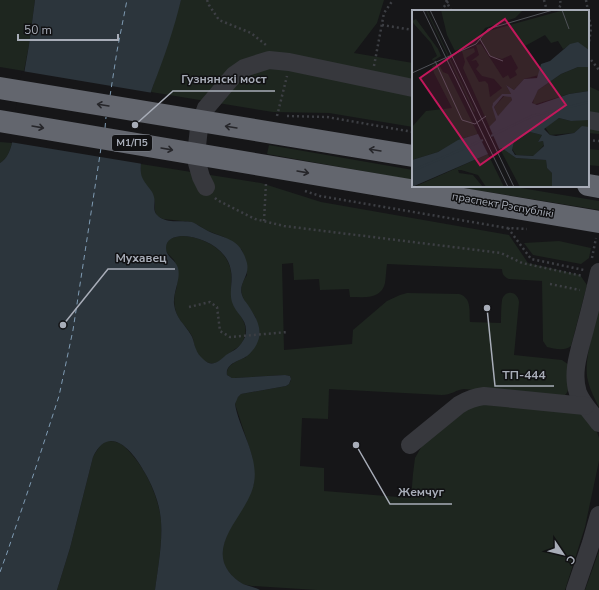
<svg xmlns="http://www.w3.org/2000/svg" width="599" height="590" font-family="'Nunito Sans',sans-serif">
  <style>
    .green { fill: #1e261f }
    .water { fill: #2c353c; fill-rule: evenodd }
    .pier { fill: #161618 }
    .lines { fill: none; stroke-linecap: round; stroke-linejoin: round }
    .ferry { stroke: #7f9bb3; stroke-width: 1; stroke-dasharray: 5 4; stroke-linecap: butt }
    .path { stroke: #3d3f44; stroke-width: 2.5; stroke-dasharray: 2 3; stroke-linecap: butt }
    .minor { stroke: #37383d; stroke-width: 18 }
    .highway { stroke: #63666e; stroke-width: 22 }
    .oneway { stroke: #26262a }
    .labels { text-anchor: middle; dominant-baseline: central; stroke-width: 3; stroke-linejoin: round; paint-order: stroke }
    .shield { fill: #111113; stroke: #7b7e86; stroke-width: 1 }
    .shield-label { font-size: 10px; font-weight: bold; fill: #a8adb8 }
    .street-label { font-size: 11px; fill: #a8adb8; stroke: #111113 }
    .inset-river { fill: none; stroke: #2c353c; stroke-width: 2 }
    .inset-road { fill: none; stroke: #505258; stroke-width: 1 }
    .view { fill: #c2185b; fill-opacity: 0.15; stroke: #c2185b; stroke-width: 2 }
    .inset-edge { fill: none; stroke: #a8adb8; stroke-width: 2 }
    .leader { fill: none; stroke: #a8adb8; stroke-width: 1.5 }
    .callout-dot { fill: #a8adb8; stroke: #111113; stroke-width: 1.5 }
    .callout-label { font-size: 12px; text-anchor: middle; font-weight: bold; fill: #a8adb8; stroke: #111113; stroke-width: 3; stroke-linejoin: round; paint-order: stroke }
  </style>
  <rect width="100%" height="100%" fill="#161618"/>
  <!-- green -->
  <g class="green">
    <path d="M0,0h35l-6,45 -5,26 -24,-4z"/>
    <path d="M181,0h203l-7,23 -23,30 59,10v64l-84,-14 -56,-1 -122,-20z"/>
    <path d="M588,86l11,5v43l-11,-1z"/>
    <path d="M0,142l12,1c-2,8 -5,16 -12,20z"/>
    <path d="M269,145l144,25v10l-146,-26z"/>
    <path d="M588,149l11,1v16l-11,-1z"/>
    <path d="M141,164l120,19 60,19 188,33 19,28 52,12 7,10 -16,61c-6,5 -16,3 -24,1l-4,-6 -1,-60 -33,-2c-5,-2 -7,-5 -7,-10l-115,-5c-1,6 -1,13 -2,19 -4,17 -22,14 -35,14l-1,-8 -29,1 -1,-11 -25,1 -1,-17 -11,1 2,86 68,-6 1,-14 34,-29 13,-6 7,-2 52,1c13,4 10,16 11,28l31,1c0,-7 0,-15 1,-23 3,-11 16,-9 17,2l-5,53 48,5 7,5c0,8 2,26 -4,30 -3,2 -7,2 -10,2l-91,-8c-8,1 -13,6 -22,6l-113,-6 -1,30 -26,-1 -2,48 24,2v23l87,7 2,-24 2,-16 8,-14 53,-41 107,11 10,11 4,7 2,6v23l-14,66 -20,63h-248l-65,-4 -10,-2 -10,-8 -7,-9 -3,-11 1,-10 3,-10 28,-52v-13l-2,-15 -17,-52 1,-4 2,-3 3,-3 45,-8c4,-3 6,-5 4,-10l-5,-1 -50,3h-3l-5,-3c-1,-11 11,-14 19,-18l10,-39c-10,-16 -22,-25 -9,-43l-5,-25 -18,-13 -16,-6 -12,-7 -5,-2 -28,-3 -6,-3 -2,-5v-9l-4,-11 -6,-7 -4,-8z"/>
    <path d="M451,186h58l90,15v9z"/>
    <path d="M181,236c21,0 47,13 50,36 1,5 0,10 0,15 0,5 2,10 3,15 3,14 16,19 10,36 -1,5 -5,9 -9,11 -6,4 -15,13 -20,14 -8,2 -16,-5 -19,-12 -2,-5 -2,-10 -4,-15 -5,-10 -15,-15 -17,-28 -1,-5 -1,-10 0,-15 1,-3 2,-6 2,-9 1,-4 -1,-8 -1,-12 -1,-4 0,-9 -2,-12 -4,-5 -10,-8 -8,-15 2,-7 9,-8 15,-9z"/>
    <path d="M559,241l32,7 -2,10 -8,6 -48,-9 -9,-12z"/>
    <path d="M599,308v99c-4,-8 -9,-17 -11,-26 -5,-21 6,-51 11,-73z"/>
    <path d="M106,441c14,-1 20,6 28,16 13,16 22,36 26,56 4,22 -2,55 -5,77h-98l13,-42 23,-91c4,-7 7,-12 13,-16z"/>
    <path d="M599,551v39h-14z"/>
  </g>
  <!-- water -->
  <path class="water" d="M35,0h146c-7,29 -17,58 -28,86 -3,9 -6,17 -9,26 -1,4 -4,9 -4,14 -1,11 0,22 1,33 0,6 -1,13 1,18 3,8 11,13 12,20 2,6 -2,13 3,18 8,9 24,5 35,7 5,2 10,6 16,9 20,9 32,7 39,32 3,13 -9,20 -5,32 1,4 4,7 6,10 7,11 15,23 10,36 -2,6 -6,11 -11,15 -7,5 -22,7 -20,19l5,3h3l50,-3 5,1 1,3 -2,5 -3,2 -45,8 -3,3 -3,7c4,25 24,52 19,79 -5,30 -47,59 -25,89 3,4 9,9 14,12 5,2 11,3 17,6h-105c3,-23 9,-54 5,-77 -2,-13 -8,-28 -15,-40 -11,-21 -36,-51 -52,-16l-23,91 -13,42h-57v-427c7,-4 10,-12 12,-20l17,-98zM181,236c21,0 47,13 50,35 2,10 -2,21 1,31 4,13 18,18 13,35 -2,4 -5,9 -9,12 -3,2 -7,4 -10,6 -8,7 -14,13 -23,4 -3,-3 -6,-6 -7,-10 -2,-4 -2,-9 -5,-14 -7,-12 -15,-16 -17,-31 -1,-13 7,-24 4,-36 -2,-8 -12,-11 -12,-20 0,-9 8,-11 15,-12z"/>
  <!-- pier -->
  <path class="pier" d="M22,71l131,22 -11,32 1,39 -133,-22z"/>
  <g class="lines">
    <!-- ferry -->
    <g class="ferry">
      <path d="M110,96l7,-45 10,-51"/>
      <path d="M105,128l1,-11"/>
      <path d="M0,572l7,-19 29,-86 23,-71 14,-66 28,-182"/>
    </g>
    <!-- path -->
    <g class="path">
      <path d="M207,0l2,5 10,15 32,13 15,12"/>
      <path d="M446,0l5,11"/>
      <path d="M544,0l3,11"/>
      <path d="M586,0l5,28 -3,22"/>
      <path d="M441,11l8,-11"/>
      <path d="M556,11l5,-6 -1,-5"/>
      <path d="M382,25l31,5"/>
      <path d="M588,56l11,14"/>
      <path d="M374,66l10,-53 9,-13"/>
      <path d="M277,116l10,-40"/>
      <path d="M287,116l40,1 86,15"/>
      <path d="M588,140l11,1"/>
      <path d="M305,191l15,5 187,32 20,1"/>
      <path d="M215,198l2,2 38,19 29,7 217,27 21,10 61,13"/>
      <path d="M264,221l2,-38"/>
      <path d="M508,228l23,31 53,11"/>
      <path d="M592,258l4,-20"/>
      <path d="M550,284l30,6"/>
      <path d="M189,307l21,-5 7,5 3,24 10,6 58,-5"/>
    </g>
    <!-- minor -->
    <g class="minor">
      <path d="M588,120l11,2"/>
      <path d="M206,187l-5,-10 -4,-14v-17l2,-18 7,-20 28,-33 10,-7 25,-8 20,2 124,26"/>
      <path d="M599,272c-4,19 -9,38 -14,57 -5,20 -14,43 -7,64 5,12 14,20 21,30"/>
      <path d="M410,445l49,-40c8,-5 15,-8 25,-9l101,10"/>
      <path d="M575,590l16,-47 8,-28"/>
    </g>
    <!-- highway -->
    <g class="highway">
      <path d="M0,88l413,68"/>
      <path d="M0,121l599,101"/>
      <path d="M588,185l11,2"/>
    </g>
  </g>
  <!-- one-way arrows -->
  <defs><path id="oneway-shaft" d="M-6 0H5M1.5-3L5.5 0L1.5 3" fill="none" stroke-width="1.6" stroke-linecap="round" stroke-linejoin="round"/></defs>
  <g class="oneway">
    <use href="#oneway-shaft" transform="translate(103 105) rotate(-171)"/>
    <use href="#oneway-shaft" transform="translate(38 127) rotate(10)"/>
    <use href="#oneway-shaft" transform="translate(231 127) rotate(-171)"/>
    <use href="#oneway-shaft" transform="translate(167 149) rotate(10)"/>
    <use href="#oneway-shaft" transform="translate(375 150) rotate(-171)"/>
    <use href="#oneway-shaft" transform="translate(303 172) rotate(10)"/>
  </g>
  <g class="labels">
    <!-- shield labels -->
    <rect class="shield" x="112" y="135" width="40" height="16" rx="3"/>
    <g class="shield-label">
      <text x="132" y="143">М1/П5</text>
    </g>
    <!-- street labels -->
    <g class="street-label">
      <text transform="translate(503 205) rotate(10)">праспект Рэспублікі</text>
    </g>
  </g>
  <!-- overview -->
  <g transform="translate(412 10)">
    <rect width="177" height="177" fill="#161618"/>
    <path d="M14,0h1l48,101 -1,1zM29,0h81v1l-7,7 -30,10 -11,15 -19,8 -8,-16zM152,0h25v40l-14,-7 -12,6 -5,-8 -7,2 -6,-8 -20,11 14,23v6l-15,4 -10,11 -8,-5 5,9h-9l-10,11 4,15 -6,8 -27,-60 2,-6 -3,-11 12,-3 1,4 -9,6 13,24 6,-1 3,3 2,13 12,-9 -8,-9 -12,-3 -6,-7 3,-4 -3,-5 -5,1 8,-6 -3,-10 5,-1 22,34 5,-3 2,4 7,-4 -2,-4 3,-3 -7,-13 -9,4 -12,-3 -9,-16 4,-8zM4,9l22,30 3,7 -8,5 -1,-2 5,-3 -6,-13 -17,-19 -2,-3zM26,53l5,9 5,2 30,60 -14,4 -26,14 -26,8v-33l14,-16 26,-3 -18,-35 -2,-7zM166,57h11v24l-20,3 -36,11 1,-9 4,-6 23,-16zM93,85l6,2 1,3 -5,8 -9,8 -4,-9zM147,108l12,3 17,-2 1,8 -9,1 -6,5 -24,2 -5,-8zM118,122l12,3 -4,7 5,-1 1,4 -10,11 -18,-1 -4,-6 2,-7zM88,139h5l11,9 30,2 1,8 5,5v14h-32zM76,144l16,33h-18l-8,-12 -17,-5h-3l1,3 14,2 10,12h-69z" fill="#1e261f"/>
    <path d="M166,32l11,8v17h-11l-17,7 -23,16 -6,13 5,2 32,-11 20,-3v29l-18,1 -12,-3 -15,11 6,6 6,1 18,-3 8,-7 7,1v60h-37v-14l-5,-5 -1,-8 -30,-2 -14,-10 -90,39v-27l26,-8 20,-12 26,-8 12,-12 -4,-13 1,-4 9,-9h9l-5,-9 8,5 10,-11 13,-1 4,-14 9,-3 20,-17zM91,86l8,1 1,3 -14,16 -4,-9zM118,122l12,3 -4,7 5,-1 1,5 -11,10 -18,-1 -3,-5 2,-8z" fill="#2c353c" fill-rule="evenodd"/>
    <path d="M77,116l11,25 -11,5 -12,-24z" fill="#161618"/>
    <path class="inset-river" d="M79,126l41,-20 57,-14M0,161l71,-31"/>
    <path class="inset-road" d="M11,0l85,177M18,0l84,177M150,0l7,19M68,29l10,17 13,5M23,51l27,59 13,4 11,-8M0,63l64,-29 12,-15 65,-19"/>
    <path class="view" d="M93,9l61,86 -86,60 -60,-87z"/>
    <rect width="177" height="177" class="inset-edge"/>
  </g>
  <!-- callouts -->
  <path class="leader" d="M135 125L173 91H275M63 325L108 269H175M487 308L495 386H554M356 445L390 504H452"/>
  <g class="callout-dot">
    <circle cx="135" cy="125" r="4"/>
    <circle cx="63" cy="325" r="4"/>
    <circle cx="487" cy="308" r="4"/>
    <circle cx="356" cy="445" r="4"/>
  </g>
  <g class="callout-label">
    <text x="224" y="83">Гузнянскі мост</text>
    <text x="141" y="262">Мухавец</text>
    <text x="524" y="379">ТП-444</text>
    <text x="421" y="496">Жемчуг</text>
  </g>
  <!-- north arrow -->
  <g transform="translate(563 554) rotate(125)" stroke="#111113" stroke-width="3" paint-order="stroke">
  <path d="M0-3L7 15L0 10L-7 15Z" fill="#a8adb8"/>
  <text y="-6" font-size="11" font-weight="bold" text-anchor="middle" fill="#a8adb8">С</text>
  </g>
  <!-- scale -->
  <path d="M18 34v6h100v-6" fill="none" stroke="#a8adb8" stroke-width="2"/>
  <text x="24" y="34" font-size="12" fill="#a8adb8" stroke="#111113" stroke-width="3" paint-order="stroke">50 m</text>
</svg>
